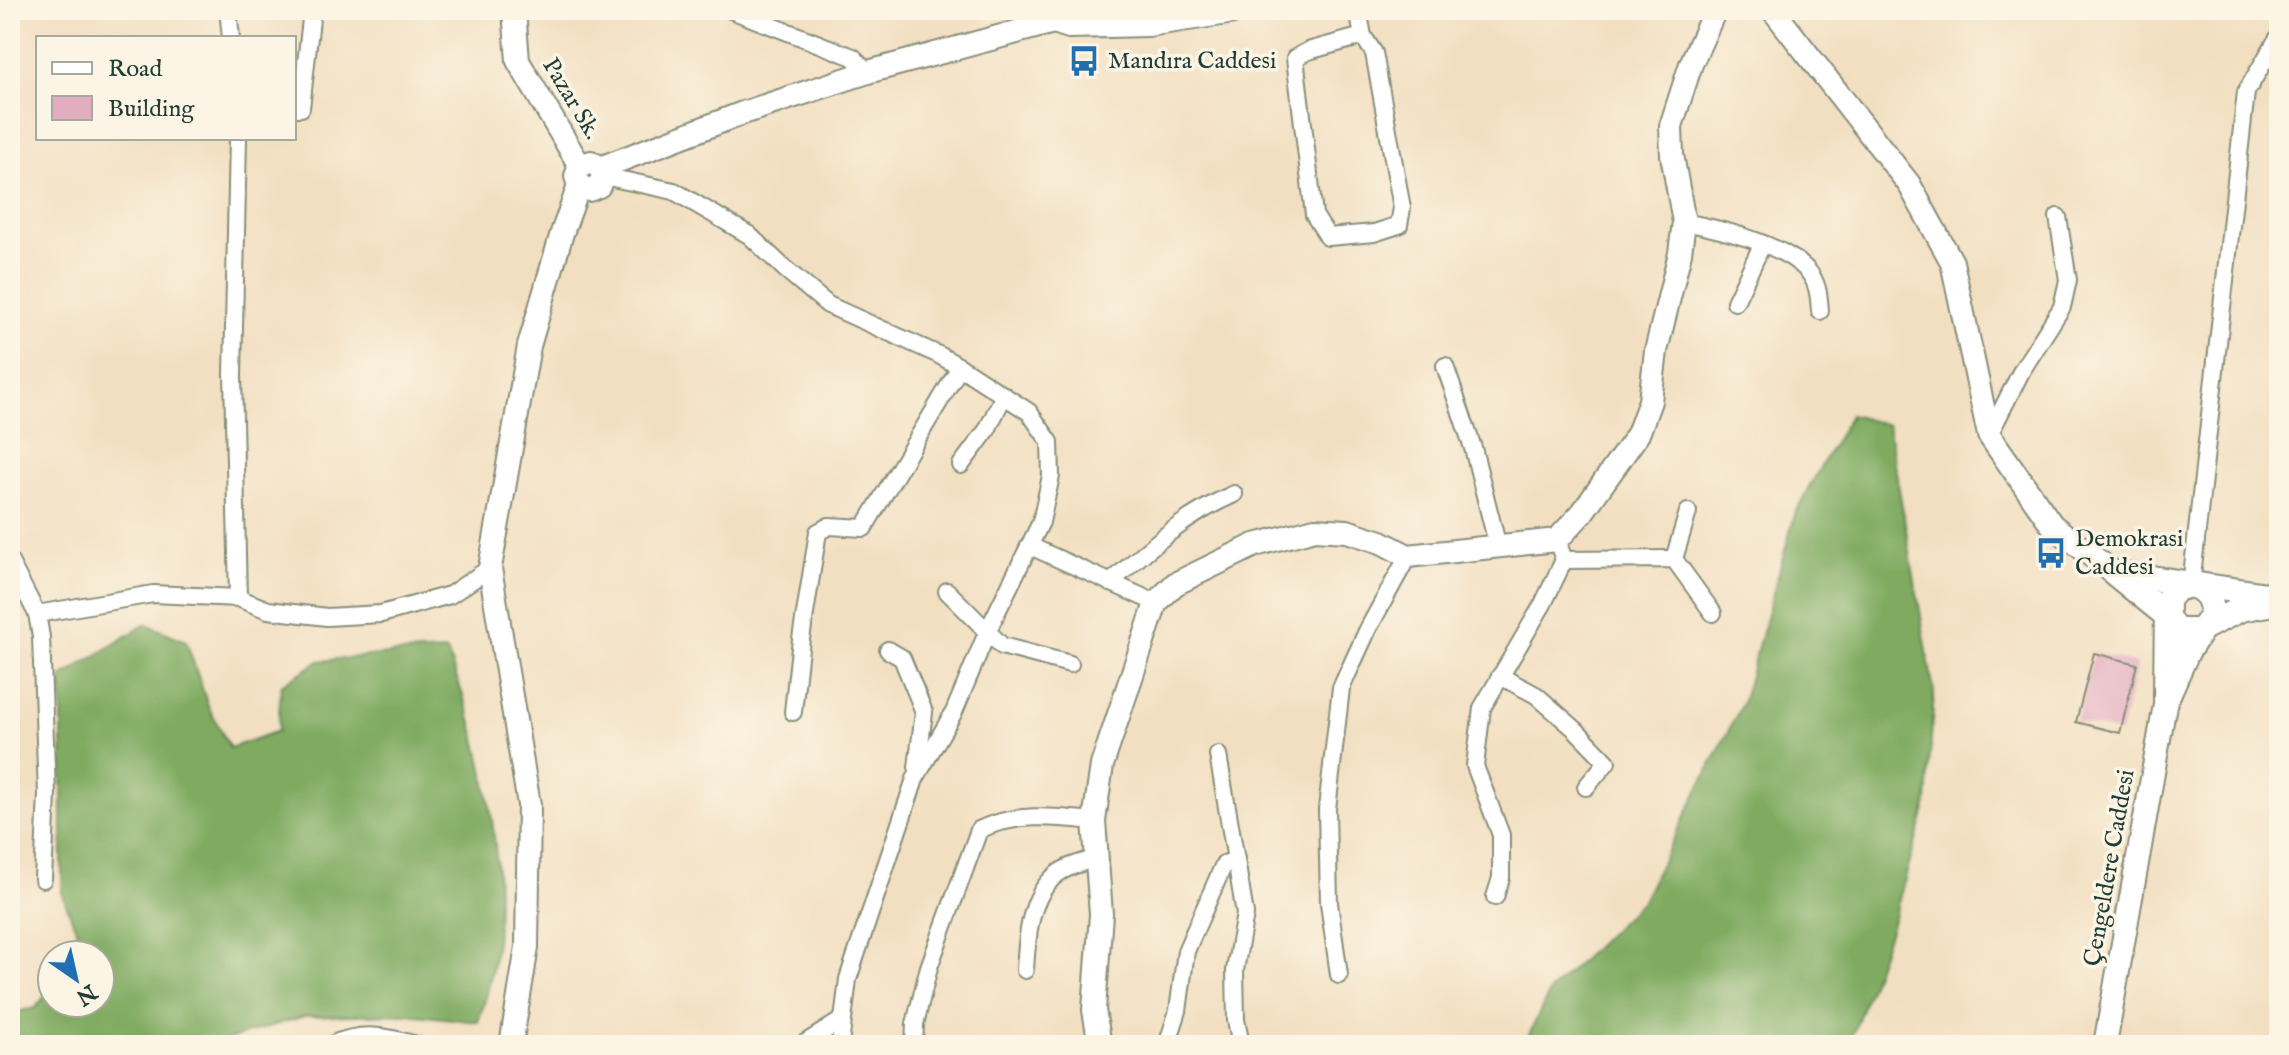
<svg xmlns="http://www.w3.org/2000/svg" width="2289" height="1055" font-family="'IM FELL English',serif">
  <style>
    .forest { fill: #7faa61; stroke: #4f744a; stroke-width: 2 }
    .building { fill: #e3adc1 }
    .lines { fill: none; stroke-linecap: round; stroke-linejoin: round }
    .street-casing { stroke: #888e7a; stroke-width: 20 }
    .secondary-casing { stroke: #888e7a; stroke-width: 26 }
    .primary-casing { stroke: #888e7a; stroke-width: 28 }
    .street { stroke: #fff; stroke-width: 16 }
    .secondary { stroke: #fff; stroke-width: 22 }
    .primary { stroke: #fff; stroke-width: 24 }
    .labels { text-anchor: middle; dominant-baseline: central; stroke-width: 7; stroke-linejoin: round; paint-order: stroke }
    .poi-label { font-size: 24px; fill: #1f3d34; stroke: #fcf5e5; text-anchor: start }
    .street-label { font-size: 24px; fill: #1f3d34; stroke: #fcf5e5 }
  </style>
  <rect width="100%" height="100%" fill="#fcf5e5"/>
  <filter id="ink" filterUnits="userSpaceOnUse"><feTurbulence type="fractalNoise" baseFrequency=".0125" numOctaves="2"/><feDisplacementMap in="SourceGraphic" scale="16" xChannelSelector="R" yChannelSelector="G"/><feConvolveMatrix kernelMatrix="1 2 1 2 8 2 1 2 1" color-interpolation-filters="sRGB"/></filter>
  <filter id="wash" filterUnits="userSpaceOnUse"><feTurbulence type="fractalNoise" baseFrequency=".006" numOctaves="4" result="noise"/><feDisplacementMap in="SourceGraphic" scale="32" xChannelSelector="R" yChannelSelector="G"/><feGaussianBlur stdDeviation="1.8" result="paint"/><feColorMatrix in="noise" values="0 0 0 0 0 0 0 0 0 0 0 0 0 0 0 0 0 1.4 0 .05"/><feComposite in="paint" operator="in"/></filter>
  <g filter="url(#wash)">
    <rect width="100%" height="100%" fill="#f2dfc1"/>
    <!-- forest -->
    <g class="forest">
      <path d="M1850,415l38,10 46,267 -7,111 -37,127 -41,115h-325l26,-54 92,-90 100,-197 54,-193z"/>
      <path d="M146,624l40,17 23,67 21,40 48,-17 3,-46 38,-24 81,-8 47,-2c10,29 22,58 29,87 22,90 35,196 2,284l-71,-8 -102,2 -96,29h-199v-32l25,-5 17,-20v15h48v-48h-20l4,-6 -22,-55v-217z"/>
    </g>
    <g id="blocks">
      <!-- building -->
      <path class="building" d="M2094,653l43,11 -17,69 -44,-11z"/>
    </g>
  </g>
  <g filter="url(#ink)">
    <use href="#blocks" fill-opacity="0" stroke="#888e7a" stroke-width="2"/>
    <g class="lines">
      <defs>
        <g id="street">
          <path d="M228,10l3,28"/>
          <path d="M731,10l122,47 15,15"/>
          <path d="M1358,10l5,26 11,17 28,155 -3,17 -25,8 -46,4 -14,-22 -19,-157 13,-7 55,-15"/>
          <path d="M294,108h7l11,-98"/>
          <path d="M238,138l-5,237 5,223"/>
          <path d="M603,176l71,15 75,44 36,34 43,36 111,50 21,12 69,45 21,30 1,34 -10,46 -52,106 -35,84 -39,67 -67,200 -8,66"/>
          <path d="M1684,222c36,7 97,21 123,48 11,12 12,26 13,41"/>
          <path d="M1735,302l27,-57"/>
          <path d="M1445,366l28,82 25,99"/>
          <path d="M1989,435l33,-65 40,-63 6,-27 -10,-63"/>
          <path d="M961,465l26,-35 17,-35"/>
          <path d="M1030,546l126,57"/>
          <path d="M1674,559l14,-47"/>
          <path d="M1564,560l110,-1 39,54"/>
          <path d="M10,562l27,52 4,23 6,157 -4,85"/>
          <path d="M1110,583c40,-36 76,-68 124,-89"/>
          <path d="M2191,585l55,-493 33,-56"/>
          <path d="M947,591l55,55 68,18"/>
          <path d="M37,614l116,-20 85,4 30,12 59,7 54,-3 69,-19 40,-27"/>
          <path d="M888,650l14,8 22,54 -7,55"/>
          <path d="M1500,676l36,19 40,35 31,32 -21,25"/>
          <path d="M793,712l8,-73 17,-107 11,-6 35,2 96,-161"/>
          <path d="M1218,755l18,105"/>
          <path d="M1495,897l6,-19v-43l-26,-69 7,-58 61,-104 21,-44 -7,-20"/>
          <path d="M1025,970c2,-32 4,-73 31,-95 10,-9 29,-13 41,-17"/>
          <path d="M1339,975l-10,-72 -2,-94 14,-121 27,-59 40,-73"/>
          <path d="M331,1045c31,-14 54,-9 86,0"/>
          <path d="M802,1045l40,-25"/>
          <path d="M914,1045l1,-21 14,-57 50,-137c36,-18 76,-13 115,-9"/>
          <path d="M1167,1045l11,-34 8,-60 38,-87 12,-4 9,54 -10,56 1,50 5,25"/>
        </g>
        <g id="secondary">
          <path d="M514,10l4,51 62,105"/>
          <path d="M1040,10l14,12 15,5 79,-2 100,-15"/>
          <path d="M1773,10l136,174 43,78 37,173 63,90 62,48"/>
          <path d="M600,168l3,8 -4,10 -10,4 -10,-4 -3,-10 4,-10 11,-4 9,6 143,-55 125,-41 186,-50"/>
          <path d="M511,1045l16,-98 2,-142 -39,-237 39,-222 33,-113 17,-47"/>
          <path d="M1100,1045l-6,-35 7,-96 -7,-93 8,-56 54,-162 19,-19 80,-39 60,-16 32,2 34,11 27,14 149,-16 25,-27 56,-79 12,-33 6,-50 24,-98 4,-31 -12,-67 -1,-29 20,-62 24,-54"/>
          <path d="M2105,1045l61,-346"/>
        </g>
        <g id="primary">
          <path d="M2114,573l52,42 8,13 7,3h16l44,-22 38,-7"/>
          <path d="M2117,573l157,23"/>
          <path d="M2191,585c15,5 21,14 21,29l-25,38 -21,47 1,-99 9,-11z"/>
        </g>
      </defs>
      <!-- street casing -->
      <use href="#street" class="street-casing"/>
      <!-- secondary casing -->
      <use href="#secondary" class="secondary-casing"/>
      <!-- primary casing -->
      <use href="#primary" class="primary-casing"/>
      <!-- street -->
      <use href="#street" class="street"/>
      <!-- secondary -->
      <use href="#secondary" class="secondary"/>
      <!-- primary -->
      <use href="#primary" class="primary"/>
    </g>
  </g>
  <!-- icons -->
  <defs>
    <symbol id="bus-bare" viewBox="-9 -9 18 18"><path d="M-5-6H5V4H4V6H2V4H-2V6H-4V4H-5ZM-3.5-4V0h7V-4ZM-3.5 1.2v1.5H-2V1.2ZM2 1.2v1.5H3.5V1.2Z" fill="#1f6fb2" stroke="#fcf5e5" stroke-width="2.5" paint-order="stroke"/></symbol>
  </defs>
  <g fill-rule="evenodd">
    <use href="#bus-bare" x="1062" y="39" width="44" height="44"/>
    <use href="#bus-bare" x="2029" y="531" width="44" height="44"/>
  </g>
  <g class="labels">
    <!-- poi labels -->
    <g class="poi-label">
      <text x="1108" y="61">Mandıra Caddesi</text>
      <text x="2075" y="539">Demokrasi<tspan x="2075" dy="28">Caddesi</tspan></text>
    </g>
    <!-- street labels -->
    <g class="street-label">
      <text transform="translate(571 99) rotate(59)">Pazar Sk.</text>
      <text transform="translate(2110 868) rotate(-80)">Çengeldere Caddesi</text>
    </g>
  </g>
  <!-- margin -->
  <rect width="2289" height="1055" fill="none" stroke="#fcf5e5" stroke-width="40"/>
  <!-- legend -->
  <rect x="36" y="36" width="260" height="104" fill="#fcf5e5" stroke="#a4ab9e" stroke-width="2"/>
  <rect x="52" y="62" width="40" height="12" fill="#ffffff" stroke="#a4ab9e" stroke-width="2"/>
  <text x="108" y="76" font-size="24" fill="#1f3d34">Road</text>
  <rect x="52" y="96" width="40" height="24" fill="#e3adc1" stroke="#a4ab9e" stroke-width="2"/>
  <text x="108" y="116" font-size="24" fill="#1f3d34">Building</text>
  <!-- north arrow -->
  <g transform="translate(76 979) rotate(146)"><circle r="38" fill="#fcf5e5" stroke="#a4ab9e" stroke-width="2"/>
  <path d="M0-6L14 30L0 20L-14 30Z" fill="#1f6fb2"/>
  <text y="-12" font-size="22" font-weight="bold" text-anchor="middle" fill="#1f3d34">N</text>
  </g>
</svg>
